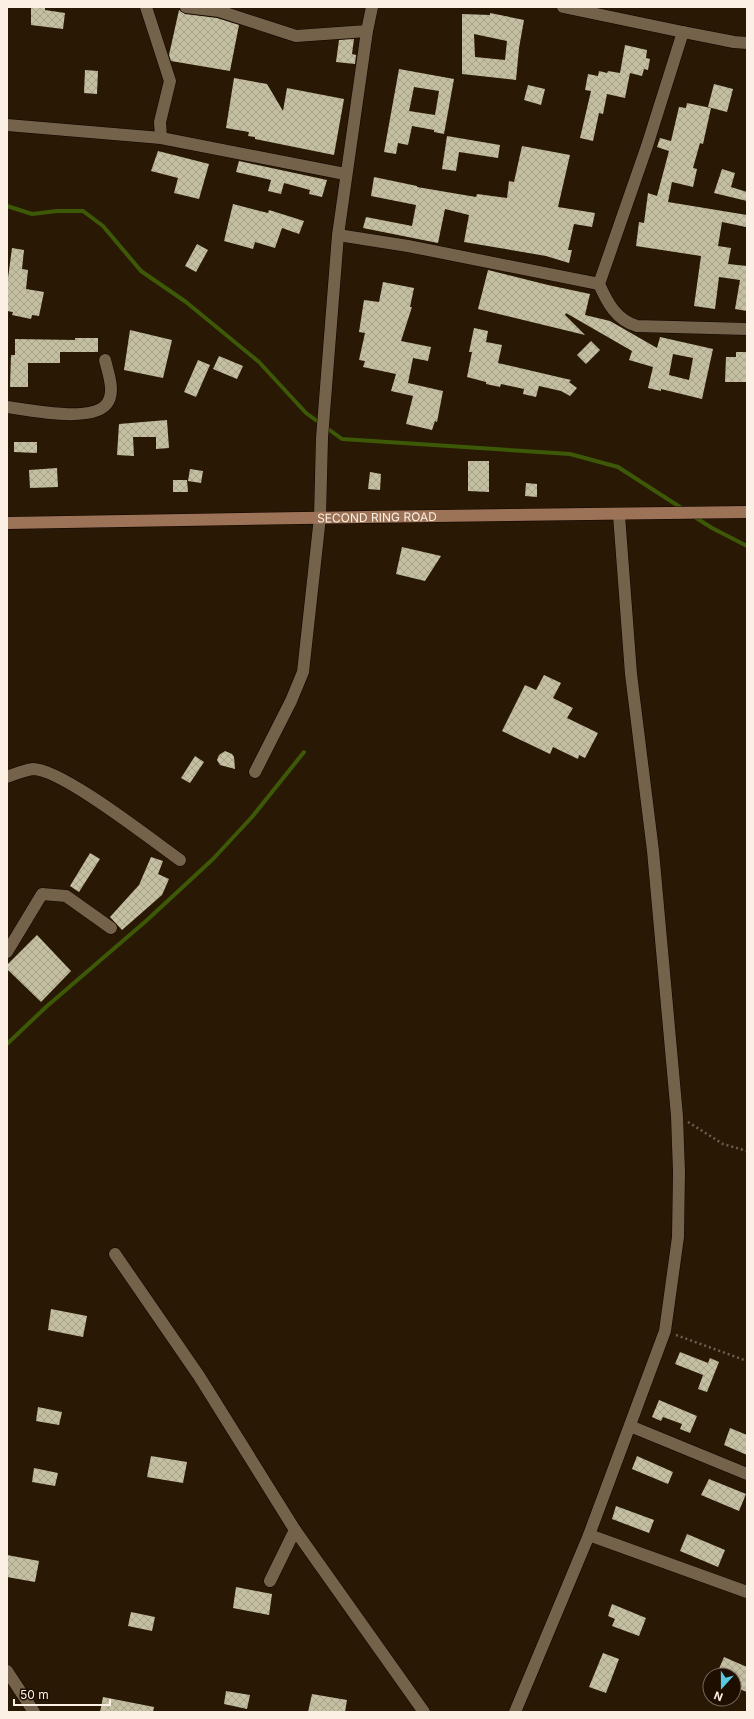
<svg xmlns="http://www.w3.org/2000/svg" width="754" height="1719" font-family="Inter,sans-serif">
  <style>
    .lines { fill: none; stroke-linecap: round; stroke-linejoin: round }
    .stream { stroke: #3d5806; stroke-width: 4 }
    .building { fill: url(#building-cross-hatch); fill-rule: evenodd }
    .street-casing { stroke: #100300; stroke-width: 13 }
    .secondary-casing { stroke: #100300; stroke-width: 13 }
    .path { stroke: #6e604e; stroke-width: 2.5; stroke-dasharray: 2 3; stroke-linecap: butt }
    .street { stroke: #75624b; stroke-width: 12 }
    .secondary { stroke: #9d7358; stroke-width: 12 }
    .labels { text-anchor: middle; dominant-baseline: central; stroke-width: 4; stroke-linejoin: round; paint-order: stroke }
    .street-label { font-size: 12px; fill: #fbf0e3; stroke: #1e0e00 }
  </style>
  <defs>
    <pattern id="building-cross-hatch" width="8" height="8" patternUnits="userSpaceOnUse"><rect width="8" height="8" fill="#c5bfa1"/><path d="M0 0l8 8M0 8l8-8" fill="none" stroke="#a6a18a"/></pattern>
  </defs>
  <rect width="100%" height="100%" fill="#281804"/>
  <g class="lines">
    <!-- stream -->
    <g class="stream">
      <path d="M7,206l25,8 25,-3h26l20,15 38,45 45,31 73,60 47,51 36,26 228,15 48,13 65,42"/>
      <path d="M693,516l19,12 35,18"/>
      <path d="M7,1044l39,-37 100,-86 67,-62 39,-42 52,-65"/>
    </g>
  </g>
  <!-- building -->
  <g class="building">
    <path d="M31,7h14v3l20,3 -2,16 -32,-4z"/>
    <path d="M179,10l6,4 32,4 22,7 -9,46 -59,-10 -2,-6z"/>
    <path d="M490,13l34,7 -5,28 -3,32 -54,-6v-60l28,1zM474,34l33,7 -2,19 -30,-3z"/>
    <path d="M354,39l-2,15 4,1 -1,9 -19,-2 3,-22z"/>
    <path d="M625,45l22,5 -1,8 4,1 -2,11 -4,-1 -2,7 -12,-3 -5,25 -18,-4 -4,20 -4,-1 -6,28 -13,-3 11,-47 -6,-1 3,-16 10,2 1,-5 8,2 1,-2 12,2z"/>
    <path d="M399,69l55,10 -10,55 -10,-2v-2l-22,-4 -4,19 -10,-2 -2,11 -12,-2zM414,87l25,4 -4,24 -26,-4z"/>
    <path d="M85,70l13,1 -1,23 -13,-1z"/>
    <path d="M234,78l33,6 16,27 4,-23 57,11 -10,56 -79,-16v-2l-7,-1 1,-4 -23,-4z"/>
    <path d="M714,84l19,5 -6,23 -19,-5z"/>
    <path d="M528,85l17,4 -4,16 -17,-5z"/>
    <path d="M687,103l24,5 -8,36 -3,-1 -7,25 4,1 -4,18 -21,-5 -4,20 79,13 -1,12 -24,-5 -4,24 13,2 -3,16 19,2v45l-12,-2 5,-29 -21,-3 -4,32 -21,-3 7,-50 -65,-10 3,-24 5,1 4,-30 9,3 12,-45 -12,-4 3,-9 11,3 8,-34 7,1z"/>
    <path d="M447,136l53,9 -2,13 -39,-6 -3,19 -14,-2z"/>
    <path d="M522,146l48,9 -12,52 37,6 -3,14 -18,-3 -6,26h4l-3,13 -23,-7 -82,-14 5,-27 -24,-6 -7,34 -75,-15 3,-11 46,9 4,-21 -45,-9 3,-19 43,9v1l59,10 1,-3 30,4 2,-17 5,1z"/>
    <path d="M158,151l51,13 -10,35 -25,-6 4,-15 -27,-7z"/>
    <path d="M239,161l88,19 -5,17 -13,-3 1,-4 -26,-7 -3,11 -13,-3 3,-11 -35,-8z"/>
    <path d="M722,169l13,4 -4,14 16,5v9l-33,-8z"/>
    <path d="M233,204l35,9 1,-3 35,11 -5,13 -17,-6 -7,20 -20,-6 -2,7 -29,-8z"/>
    <path d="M197,244l11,6 -12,22 -11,-6z"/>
    <path d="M12,248l12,2 -2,19 6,1 -2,19 18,3 -5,24 -7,-1 -1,4 -19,-4 1,-3 -6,-1v-25z"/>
    <path d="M488,270l60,15 42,9 -5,21 25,6 47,27 3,-11 53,12 -11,50 -41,-10v2l-13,-3 5,-21 -24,-7 3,-9 -66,-38 -1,2 20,20 -107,-26zM673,354l20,4 -4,22 -20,-5z"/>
    <path d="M383,282l31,6 -4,19h2l-11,34 30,6 -3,14 -15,-3 -5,25 35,8 -6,31 -2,-1 -3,9 -26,-6 7,-28 -22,-5 5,-17 -33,-7 2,-6 -6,-1 6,-27 -6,-1 5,-32 15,2z"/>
    <path d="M474,328l14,3 -2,11 16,3 -4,18 73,17 -2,2 8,6 -7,8 -9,-5 -22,-5 -3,11 -13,-3 1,-5 -23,-5 -1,3 -14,-3v-2l-19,-5 5,-25h-3z"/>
    <path d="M130,330l42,10 -9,38 -39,-8z"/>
    <path d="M75,338h23v14h-38v11h-32v24h-18l1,-32h4v-16l60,1z"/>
    <path d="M591,341l9,9 -14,14 -9,-9z"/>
    <path d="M736,352h11v30h-22l1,-25h10z"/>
    <path d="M219,356l24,10 -6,13 -24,-10z"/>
    <path d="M198,360l12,5 -14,32 -12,-5z"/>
    <path d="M167,420l2,28 -13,1v-12h-23l1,19 -17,-1 2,-31z"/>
    <path d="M14,442h23v11l-23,-1z"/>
    <path d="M468,461h21v31l-21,-1z"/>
    <path d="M57,468l1,19 -28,1 -1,-18z"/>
    <path d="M190,469l13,2 -2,12 -13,-2z"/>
    <path d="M370,472l11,2 -1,16 -12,-1z"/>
    <path d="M173,480h14l1,12h-15z"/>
    <path d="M526,483l11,1v13l-12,-1z"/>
    <path d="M402,547l39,9 -16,25 -29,-7z"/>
    <path d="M544,675l17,8 -8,15 20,10 -6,10 31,15 -13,25 -6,-3 -1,4 -25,-12 -3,7 -48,-23 23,-46 11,5z"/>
    <path d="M225,751l7,3 2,3 1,12 -15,-4 -3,-5 2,-5z"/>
    <path d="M195,756l9,6 -14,21 -9,-5z"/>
    <path d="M90,853l10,6 -21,33 -9,-6z"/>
    <path d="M151,857l12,4 -5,13 11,5 -7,16 -40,35 -12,-13 29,-32z"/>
    <path d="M37,935l34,36 -30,31 -34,-33v-4z"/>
    <path d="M51,1309l36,7 -4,21 -35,-7z"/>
    <path d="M680,1352l28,11 2,-5 9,4 -12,30 -9,-3 5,-14 -28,-11z"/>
    <path d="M659,1400l38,16 -7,17 -10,-4 2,-5 -19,-7 -2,4 -9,-4z"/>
    <path d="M38,1407l24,5 -3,13 -23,-4z"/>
    <path d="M730,1428l17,7v20l-23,-10z"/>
    <path d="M151,1456l36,6 -4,21 -36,-6z"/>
    <path d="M637,1456l36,16 -5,12 -36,-15z"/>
    <path d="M34,1468l24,5 -3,13 -23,-4z"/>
    <path d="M709,1479l37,15 -7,17 -38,-16z"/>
    <path d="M616,1506l38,14 -5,13 -37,-14z"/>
    <path d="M687,1534l38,16 -7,17 -38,-16z"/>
    <path d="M7,1555l32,6 -4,21 -28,-5z"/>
    <path d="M236,1587l36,7 -3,21 -36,-7z"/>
    <path d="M612,1604l34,14 -7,18 -27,-10 3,-7 -7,-3z"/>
    <path d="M131,1612l24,5 -3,14 -24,-5z"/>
    <path d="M603,1653l16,6 -13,34 -17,-6z"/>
    <path d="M724,1657l23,10v25l-13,-5v-12h-6l-10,-4z"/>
    <path d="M226,1691l24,4 -3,14 -23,-5z"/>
    <path d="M312,1694l35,6 -2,12h-37z"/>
    <path d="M103,1697l51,10 -1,5h-53z"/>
  </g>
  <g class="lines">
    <defs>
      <g id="street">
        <path d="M146,7l24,74 -10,41 1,16 184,36"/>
        <path d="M186,7l33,4 77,25 71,-5"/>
        <path d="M563,7l120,25 51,10 13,1"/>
        <path d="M683,32l-36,114 -48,138c8,18 17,36 38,42l110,3"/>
        <path d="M7,125l154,13"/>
        <path d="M338,235l70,11 191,38"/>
        <path d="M7,407c22,3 89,17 101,-5 7,-11 0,-30 -3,-42"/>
        <path d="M255,772l36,-71 12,-29 17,-155 2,-79 16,-203 29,-204 5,-24"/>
        <path d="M7,777c8,-3 17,-7 26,-8 29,0 120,72 147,91"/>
        <path d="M7,952l35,-58 24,2 45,32"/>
        <path d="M115,1254l84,122 96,154 129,182"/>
        <path d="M630,1426l117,48"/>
        <path d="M589,1535l158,57"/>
        <path d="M270,1581l25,-51"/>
        <path d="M7,1671l27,41"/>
        <path d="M515,1712l74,-177 76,-204 13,-94 1,-65 -2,-56 -24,-265 -22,-177 -12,-159"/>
      </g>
      <g id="secondary">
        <path id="s1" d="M7,523c247,-5 493,-8 740,-11"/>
      </g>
    </defs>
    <!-- street casing -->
    <use href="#street" class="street-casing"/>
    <!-- secondary casing -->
    <use href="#secondary" class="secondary-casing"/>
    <!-- path -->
    <g class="path">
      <path d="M688,1122l35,22 24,7"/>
      <path d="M676,1335l71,26"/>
    </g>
    <!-- street -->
    <use href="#street" class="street"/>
    <!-- secondary -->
    <use href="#secondary" class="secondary"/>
  </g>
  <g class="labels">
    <!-- street labels -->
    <g class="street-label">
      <text stroke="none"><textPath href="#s1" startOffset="370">SECOND RING ROAD</textPath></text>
    </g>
  </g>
  <!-- border -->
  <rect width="754" height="1719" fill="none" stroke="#fbf0e3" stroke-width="16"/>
  <!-- north arrow -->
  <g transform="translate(722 1687) rotate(201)"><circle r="19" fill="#1e0e00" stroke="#76685b"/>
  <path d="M0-3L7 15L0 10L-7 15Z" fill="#57c9e2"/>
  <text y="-6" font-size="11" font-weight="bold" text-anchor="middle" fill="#fbf0e3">N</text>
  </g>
  <!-- scale -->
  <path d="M14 1699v6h96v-6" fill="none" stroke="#fbf0e3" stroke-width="2"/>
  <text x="20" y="1699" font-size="12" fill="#fbf0e3" stroke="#1e0e00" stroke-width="3" paint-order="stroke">50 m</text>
</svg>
